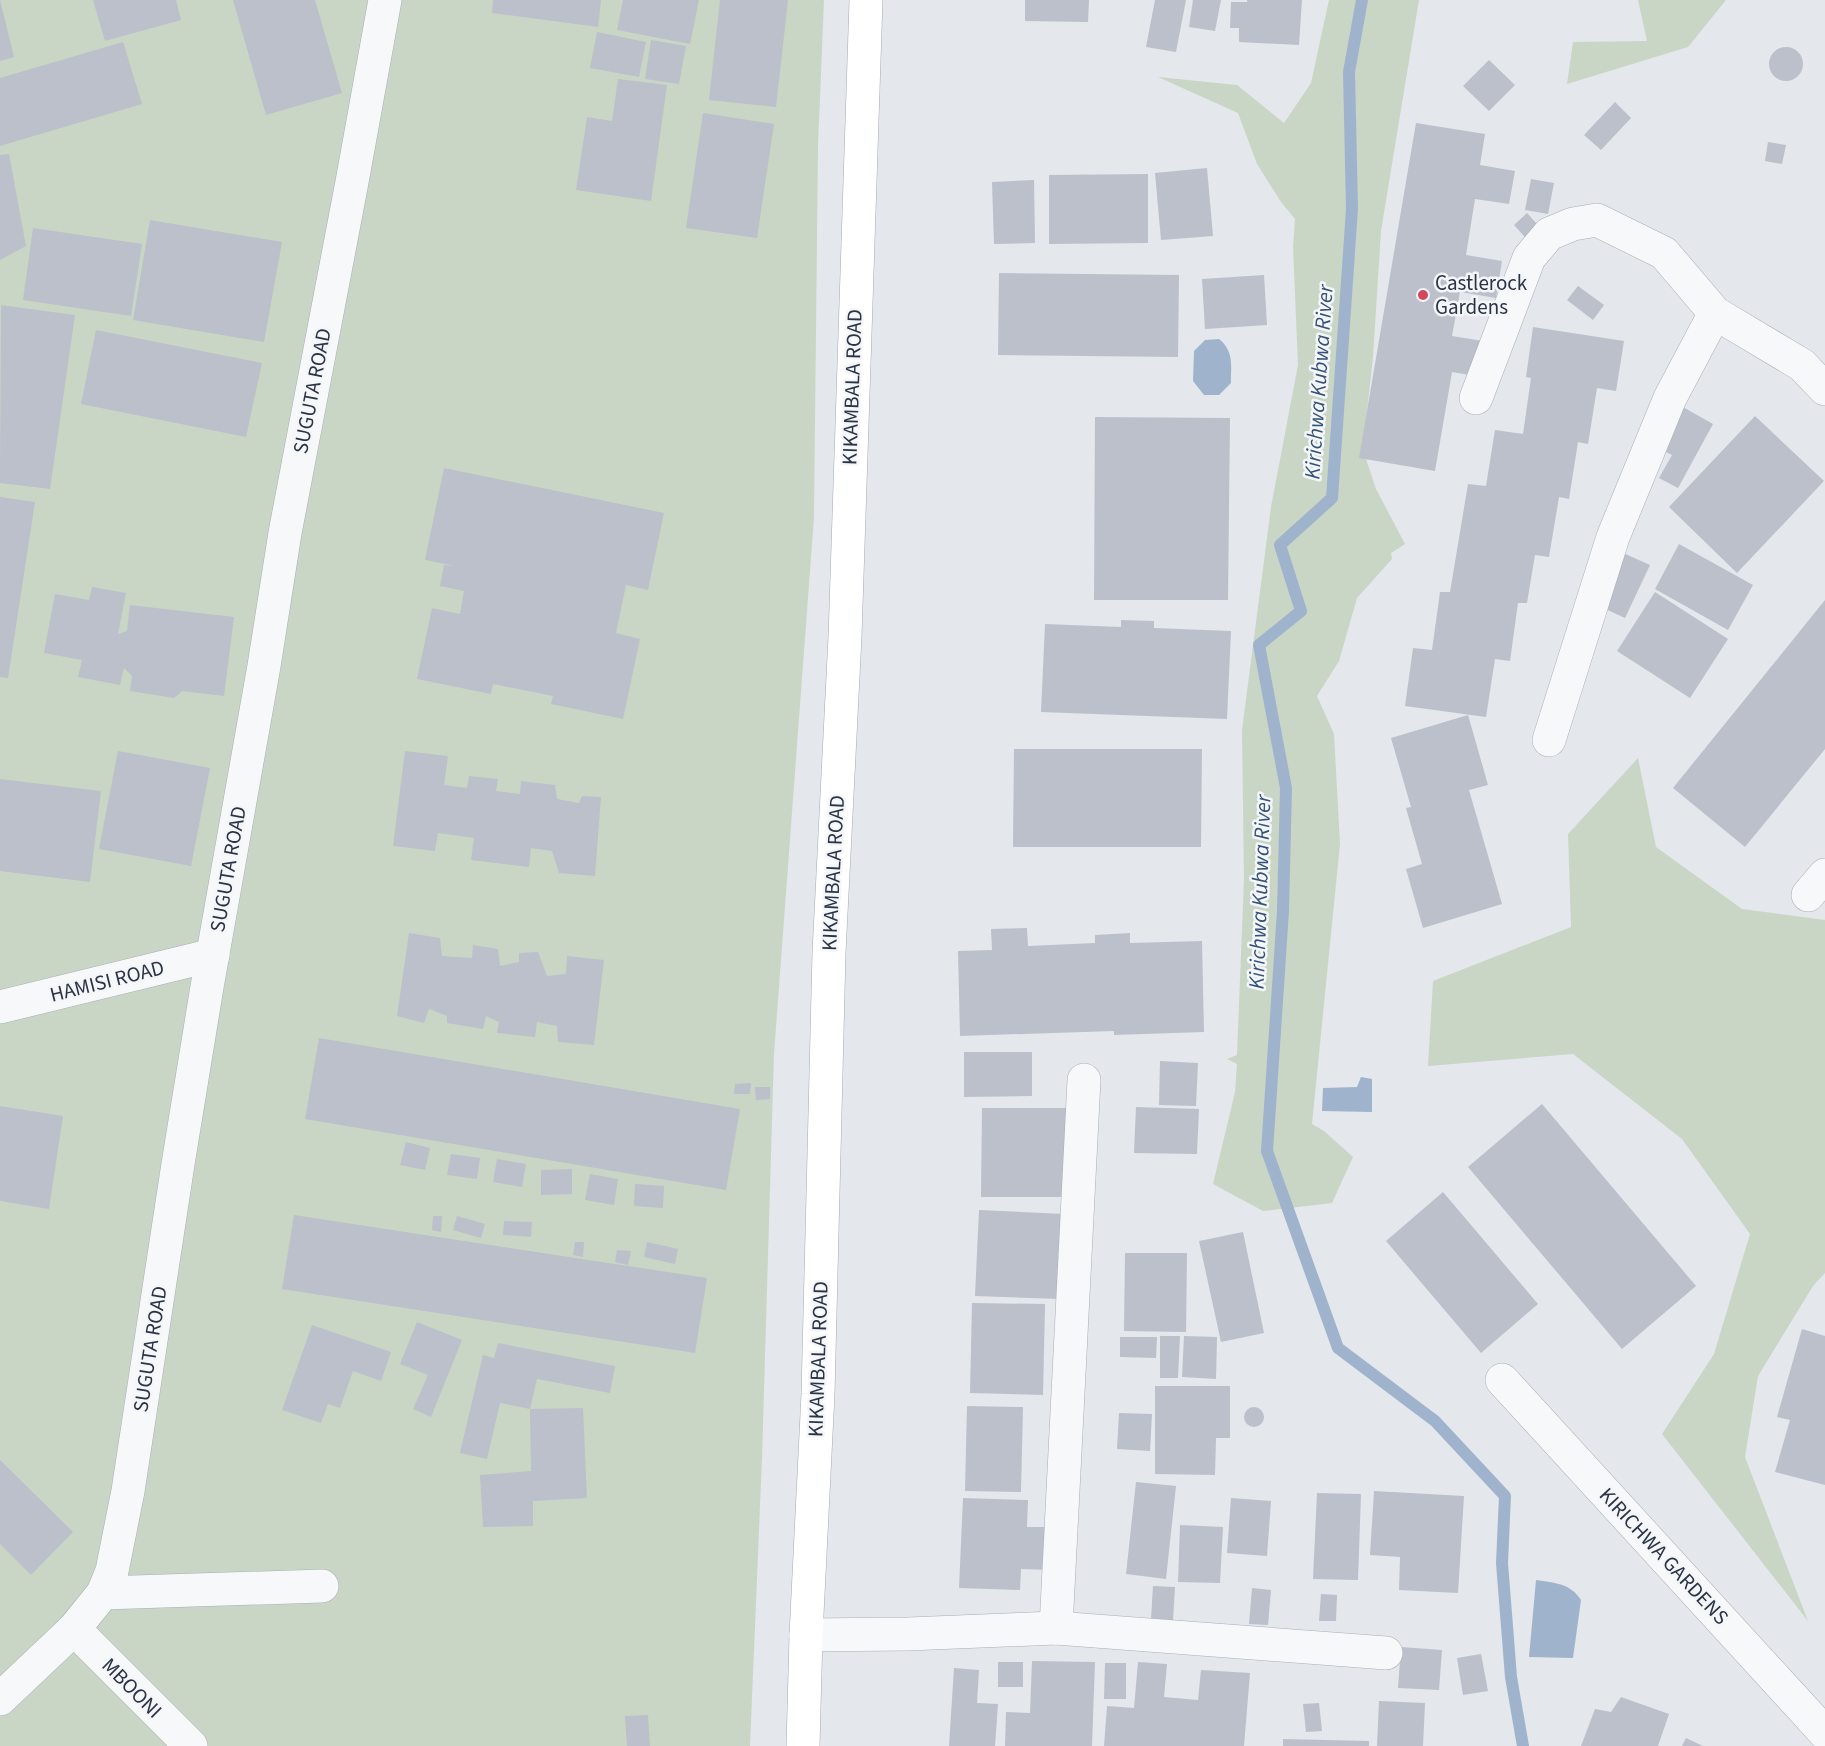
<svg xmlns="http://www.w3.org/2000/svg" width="1825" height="1746" font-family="'Source Sans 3',sans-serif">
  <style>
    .green { fill: #c9d6c5 }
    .water { fill: #9fb4cc }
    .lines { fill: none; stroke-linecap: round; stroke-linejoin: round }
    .stream { stroke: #9fb4cc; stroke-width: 12 }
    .building { fill: #bbc0ca }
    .minor-casing { stroke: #a9aeb7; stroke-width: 34 }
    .major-casing { stroke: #a3abb8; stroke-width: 34 }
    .minor { stroke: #f7f8fa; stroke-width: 33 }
    .major { stroke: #fff; stroke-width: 33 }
    .poi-dot { fill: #d1495b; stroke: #f4f6f9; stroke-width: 2 }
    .labels { text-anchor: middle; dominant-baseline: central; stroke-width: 5; stroke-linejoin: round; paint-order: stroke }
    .poi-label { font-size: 21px; fill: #2b3445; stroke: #f4f6f9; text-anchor: start }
    .street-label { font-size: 21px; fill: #2b3445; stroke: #f4f6f9 }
    .water-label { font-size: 22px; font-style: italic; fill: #34527a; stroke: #f4f6f9 }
  </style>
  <rect width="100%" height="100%" fill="#e4e7ec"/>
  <!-- green -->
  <g class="green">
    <path d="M0,0h824l-6,145 -4,372 -40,537 -12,404 -12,288h-750z"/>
    <path d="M1329,0h90l-38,231 -8,126 -9,81 3,24 9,27 29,55 -14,9 1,6 -35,39 -18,63 -22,35 17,38 6,110 -28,280 12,7 29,26 -21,46 -69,8 -50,-27 22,-92 2,-28 -10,-5 10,-4 7,-176 -2,-149 29,-223 27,-142 -5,-118 2,-28 -14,-17 -24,-38 -19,-51 -80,-36 79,8 47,38 27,-40z"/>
    <path d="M1638,0h88l-38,47 -121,37 6,-42 74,-1z"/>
    <path d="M1638,758l18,89 86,62 83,11v353l-12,13 -55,90 -13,81 63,164 -146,-187 52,-80 36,-120 -68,-95 -109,-85 -145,12 5,-85 138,-54 -3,-93z"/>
  </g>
  <!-- water -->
  <g class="water">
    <path d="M1219,339c15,12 12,26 12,44l-12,12h-15l-11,-14 1,-30 11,-11z"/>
    <path d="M1361,1077l11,2v33l-50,-1 1,-23 34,-1z"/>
    <path d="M1536,1580c19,3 34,3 45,20l-8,58 -44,-1z"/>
  </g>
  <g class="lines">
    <!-- stream -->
    <path class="stream" d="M1362,0l-13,72 3,137 -20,289 -52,47 21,66 -42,34 27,143 -3,123 -16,240 71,197 97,73 70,75 -3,67 9,114 12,69"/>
  </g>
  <!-- building -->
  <g class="building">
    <path d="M0,0l14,57 -14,4z"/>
    <path d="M93,0h83l5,20 -76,21z"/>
    <path d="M233,0h82l27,93 -76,22z"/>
    <path d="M493,0h108l-3,27 -106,-14z"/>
    <path d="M623,0h76l-9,44 -73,-14z"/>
    <path d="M720,0h68l-12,107 -67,-7z"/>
    <path d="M1025,0h64l-1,22 -63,-1z"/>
    <path d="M1155,0h31l-10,52 -30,-5z"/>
    <path d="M1193,0h28l-6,31 -26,-4z"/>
    <path d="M1247,0h55l-3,45 -60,-3v-14h-9l1,-26h16z"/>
    <path d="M597,32l49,10 -7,35 -49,-9z"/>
    <path d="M651,40l35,6 -7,38 -34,-5z"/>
    <path d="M123,42l19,62 -142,42v-68z"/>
    <circle cx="1786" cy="64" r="17"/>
    <path d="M1489,60l26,25 -26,26 -26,-25z"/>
    <path d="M618,79l49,6 -16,116 -75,-11 11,-73 25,4z"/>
    <path d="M1615,102l16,16 -30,32 -17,-15z"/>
    <path d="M703,113l71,11 -17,114 -71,-10z"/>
    <path d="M1416,123l69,11 -5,31 35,6 -6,33 -34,-5 -9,56 36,6 -6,37 -36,-6 -8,44 31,5 -7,35 -24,-4 -17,99 -76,-13z"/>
    <path d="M1768,142l18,3 -4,19 -17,-3z"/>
    <path d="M9,154l17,92 -26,14v-105z"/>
    <path d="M1207,168l6,68 -52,4 -6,-67z"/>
    <path d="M1148,174v69l-99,1v-69z"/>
    <path d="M1531,179l23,4 -6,31 -23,-4z"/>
    <path d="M1034,180l1,63 -41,1 -2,-62z"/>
    <path d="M1527,213l19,21 -14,11 -18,-20z"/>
    <path d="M150,220l132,22 -18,100 -131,-22z"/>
    <path d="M33,228l109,16 -11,72 -108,-16z"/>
    <path d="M999,273l180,2 -1,82 -180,-2z"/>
    <path d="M1264,275l3,50 -62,4 -3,-50z"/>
    <path d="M1578,286l26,19 -11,15 -26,-20z"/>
    <path d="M1,305l74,10 -25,174 -50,-6z"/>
    <path d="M1533,327l91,14 -8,50 -19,-3 -9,56 -10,-2 -9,57 -10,-2 -10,60 -14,-2 -8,48h-9l-8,58 -15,-2 -9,58 -81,-11 8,-58 19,2 8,-58h10l18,-108 18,2 9,-56 28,4 8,-56 -5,-1z"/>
    <path d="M96,330l166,33 -16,74 -165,-33z"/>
    <path d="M1681,406l32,18 -35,64 -19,-10 13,-23 -10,-5z"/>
    <path d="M1755,416l69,65 -87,92 -68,-66z"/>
    <path d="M1095,417l135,1 -2,182h-134z"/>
    <path d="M444,468l220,45 -16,77 -22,-5 -10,48 24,6 -17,80 -72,-15 2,-8 -60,-12 -2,10 -74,-15 15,-71 28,6 4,-23 -24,-5 4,-21 11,1 -30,-6z"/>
    <path d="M0,497l35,5 -27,176 -8,-1z"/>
    <path d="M1679,544l74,41 -25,45 -73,-41z"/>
    <path d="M1623,553l27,12 -25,53 -26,-12z"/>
    <path d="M92,587l34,6 -8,41 9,-3 3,-26 104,12 -10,79 -42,-5 -8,7 -44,-7 2,-15 -8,-8 -4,17 -42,-8 4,-17 -38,-7 11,-59 34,6z"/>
    <path d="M1655,592l73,47 -38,59 -73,-47z"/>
    <path d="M1825,600v149l-80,98 -72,-59z"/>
    <path d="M1121,620l33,1v7l77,3 -4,88 -186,-7 4,-88 76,3z"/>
    <path d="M1468,715l20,70 -19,5 33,114 -79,24 -17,-59 16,-5 -16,-56 5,-1 -20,-69z"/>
    <path d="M1014,749h188l-1,98h-188z"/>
    <path d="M118,751l92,17 -19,98 -92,-17z"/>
    <path d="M405,751l43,5 -4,29 23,3 2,-12 29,3 -2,12 24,3 1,-13 34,4 2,14 22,4 3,-7 19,1 -6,79 -36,-3 -7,-22 -21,-3 -2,19 -58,-7 3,-22 -36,-5 -3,18 -42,-5z"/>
    <path d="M0,779l101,12 -11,91 -90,-11z"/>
    <path d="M1027,928l1,18 67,-3v-8l35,-2v10l72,-2 2,91 -90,3v-4l-154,5 -2,-85 34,-1 -1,-21z"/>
    <path d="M409,933l31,5 2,18 30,2 1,-13 25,4 2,17 19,-4v-9l19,-1 9,24 19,-2 1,-18 37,4 -10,85 -36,-3 -1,-16 -20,-4 -2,15 -38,-4 2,-11 -13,-6 -3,13 -36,-6v-7l-18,-7 -5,14 -27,-7z"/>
    <path d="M319,1038l421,71 -14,81 -421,-71z"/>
    <path d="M964,1052h68v44l-68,1z"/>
    <path d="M1160,1061l38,2 -2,43 -37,-1z"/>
    <path d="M751,1083l-1,11h-16l1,-10z"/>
    <path d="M755,1087h15v12l-14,1z"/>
    <path d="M1542,1104l154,182 -74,63 -154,-182z"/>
    <path d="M0,1106l63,10 -14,93 -49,-8z"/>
    <path d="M1136,1107l63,2 -2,45 -63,-1z"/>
    <path d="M982,1108h85l-1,89h-85z"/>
    <path d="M406,1142l24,6 -5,22 -25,-5z"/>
    <path d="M451,1154l29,4 -3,21 -30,-4z"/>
    <path d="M497,1159l29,5 -4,23 -29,-5z"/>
    <path d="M572,1169v25l-31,1v-25z"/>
    <path d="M590,1174l28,5 -4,26 -29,-5z"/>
    <path d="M635,1184l29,2 -1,22 -29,-2z"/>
    <path d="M1443,1192l95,112 -57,49 -95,-112z"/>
    <path d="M979,1210l85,4 -4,85 -85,-3z"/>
    <path d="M294,1215l413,63 -12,75 -413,-64z"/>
    <path d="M433,1216h9l-1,16 -9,-2z"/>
    <path d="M457,1216l28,8 -4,14 -28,-8z"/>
    <path d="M504,1221l28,1 -1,15 -28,-2z"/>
    <path d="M1243,1232l21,101 -43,9 -22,-101z"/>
    <path d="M575,1242h9l-1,15 -10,-2z"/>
    <path d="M647,1242l31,7 -3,15 -31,-7z"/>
    <path d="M617,1250l14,1 -3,14 -13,-3z"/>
    <path d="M1125,1253h62l-1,79 -62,-1z"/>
    <path d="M972,1303l73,1 -2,91 -73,-2z"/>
    <path d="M417,1322l45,18 -31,77 -18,-8 15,-34 -28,-11z"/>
    <path d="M312,1325l79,27 -10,29 -28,-10 -13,37 -12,-4 -7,19 -39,-13z"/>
    <path d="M1802,1329l23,7v149l-50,-13 15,-52 -13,-3z"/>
    <path d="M1160,1336h20l-2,42h-18z"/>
    <path d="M1184,1336l33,1 -1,42 -34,-2z"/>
    <path d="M1120,1337h37l-1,21 -36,-1z"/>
    <path d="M498,1343l117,23 -5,27 -73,-14 -7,30 -30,-6 -13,56 -27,-6 23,-98 11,3z"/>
    <path d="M1155,1386h75v52h-14l-1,37 -60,-1z"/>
    <path d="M967,1406l56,1 -2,85 -56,-1z"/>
    <circle cx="1254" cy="1417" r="10"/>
    <path d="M583,1408l4,90 -54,3v25l-50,1 -3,-52 51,-4 -1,-62z"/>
    <path d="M1119,1413l33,1 -2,37 -33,-2z"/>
    <path d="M0,1460l73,72 -42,43 -31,-31z"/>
    <path d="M1136,1482l40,4 -10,93 -40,-5z"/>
    <path d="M1374,1491l90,5 -6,97 -59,-3 1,-33 -30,-2z"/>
    <path d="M1317,1493l44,1 -3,86 -45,-1z"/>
    <path d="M963,1498l65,2 -1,27h26l-3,43 -29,-1 -1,21 -61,-2z"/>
    <path d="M1231,1498l40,3 -4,55 -40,-3z"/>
    <path d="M1180,1525l43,2 -3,56 -42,-1z"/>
    <path d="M1153,1586l22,1 -2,33 -22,-1z"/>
    <path d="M1252,1588l19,2 -3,35 -19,-1z"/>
    <path d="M1321,1594l16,1 -1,26h-17z"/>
    <path d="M1401,1647l41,3 -3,40 -41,-2z"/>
    <path d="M1481,1654l7,37 -25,4 -6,-37z"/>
    <path d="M1032,1661l63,1 -3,84h-87l1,-34 24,1z"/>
    <rect x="998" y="1662" width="25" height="25"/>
    <path d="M1138,1662l29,2 -3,33 34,3 3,-30 49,3 -6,73h-140l3,-40 27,2z"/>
    <path d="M1105,1663h21v36h-22z"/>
    <path d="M954,1668l25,2 -2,33 21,1 -3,42h-46z"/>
    <path d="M1621,1697l48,17 -11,32h-77l14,-37 16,3z"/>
    <path d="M1379,1701l46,2 -2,43h-46z"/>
    <path d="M1319,1703l3,28 -16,1 -3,-28z"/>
    <path d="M648,1715l2,31h-23l-2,-30z"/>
    <path d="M1686,1738l17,8h-21z"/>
    <path d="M1283,1739l86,2v5h-86z"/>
  </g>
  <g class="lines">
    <defs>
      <g id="minor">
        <path d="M1476,398l53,-140 20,-24 24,-10 24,-4 67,33 51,60 87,52 23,24"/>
        <path d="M1549,740l64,-203 57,-139 45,-85"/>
        <path d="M1808,895l17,-20"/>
        <path d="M0,1007l213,-52"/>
        <path d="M1502,1380l323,353"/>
        <path d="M103,1593l219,-7"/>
        <path d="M1056,1628l28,-548"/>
        <path d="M74,1629l117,117"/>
        <path d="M806,1635l102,-1 148,-6 330,25"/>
        <path d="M0,1699l74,-70 29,-36 9,-22 16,-80 50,-327 29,-177 57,-321 21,-133 67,-351 33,-182"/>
      </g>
      <path id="major" d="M803,1746l3,-111 12,-241 11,-441 16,-316 21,-637"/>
    </defs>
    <!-- minor casing -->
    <use href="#minor" class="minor-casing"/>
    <!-- major casing -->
    <use href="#major" class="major-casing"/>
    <!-- minor -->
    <use href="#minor" class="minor"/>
    <!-- major -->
    <use href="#major" class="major"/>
  </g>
  <!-- markers -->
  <circle class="poi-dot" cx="1423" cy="295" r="6"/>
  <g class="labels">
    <!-- poi labels -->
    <g class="poi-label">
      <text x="1435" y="283">Castlerock<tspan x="1435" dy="24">Gardens</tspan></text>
    </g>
    <!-- street labels -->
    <g class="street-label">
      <text transform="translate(852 387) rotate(-88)">KIKAMBALA ROAD</text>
      <text transform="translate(312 391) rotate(-79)">SUGUTA ROAD</text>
      <text transform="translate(228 869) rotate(-80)">SUGUTA ROAD</text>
      <text transform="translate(833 873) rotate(-87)">KIKAMBALA ROAD</text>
      <text transform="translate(107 981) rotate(-14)">HAMISI ROAD</text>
      <text transform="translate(150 1349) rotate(-81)">SUGUTA ROAD</text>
      <text transform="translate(818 1359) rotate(-88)">KIKAMBALA ROAD</text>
      <text transform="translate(1664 1556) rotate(47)">KIRICHWA GARDENS</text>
      <text transform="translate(132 1688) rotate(45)">MBOONI</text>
    </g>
    <!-- water labels -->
    <g class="water-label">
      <text transform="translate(1319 382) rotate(-86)">Kirichwa Kubwa River</text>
      <text transform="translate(1260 892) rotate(-88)">Kirichwa Kubwa River</text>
    </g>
  </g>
</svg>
